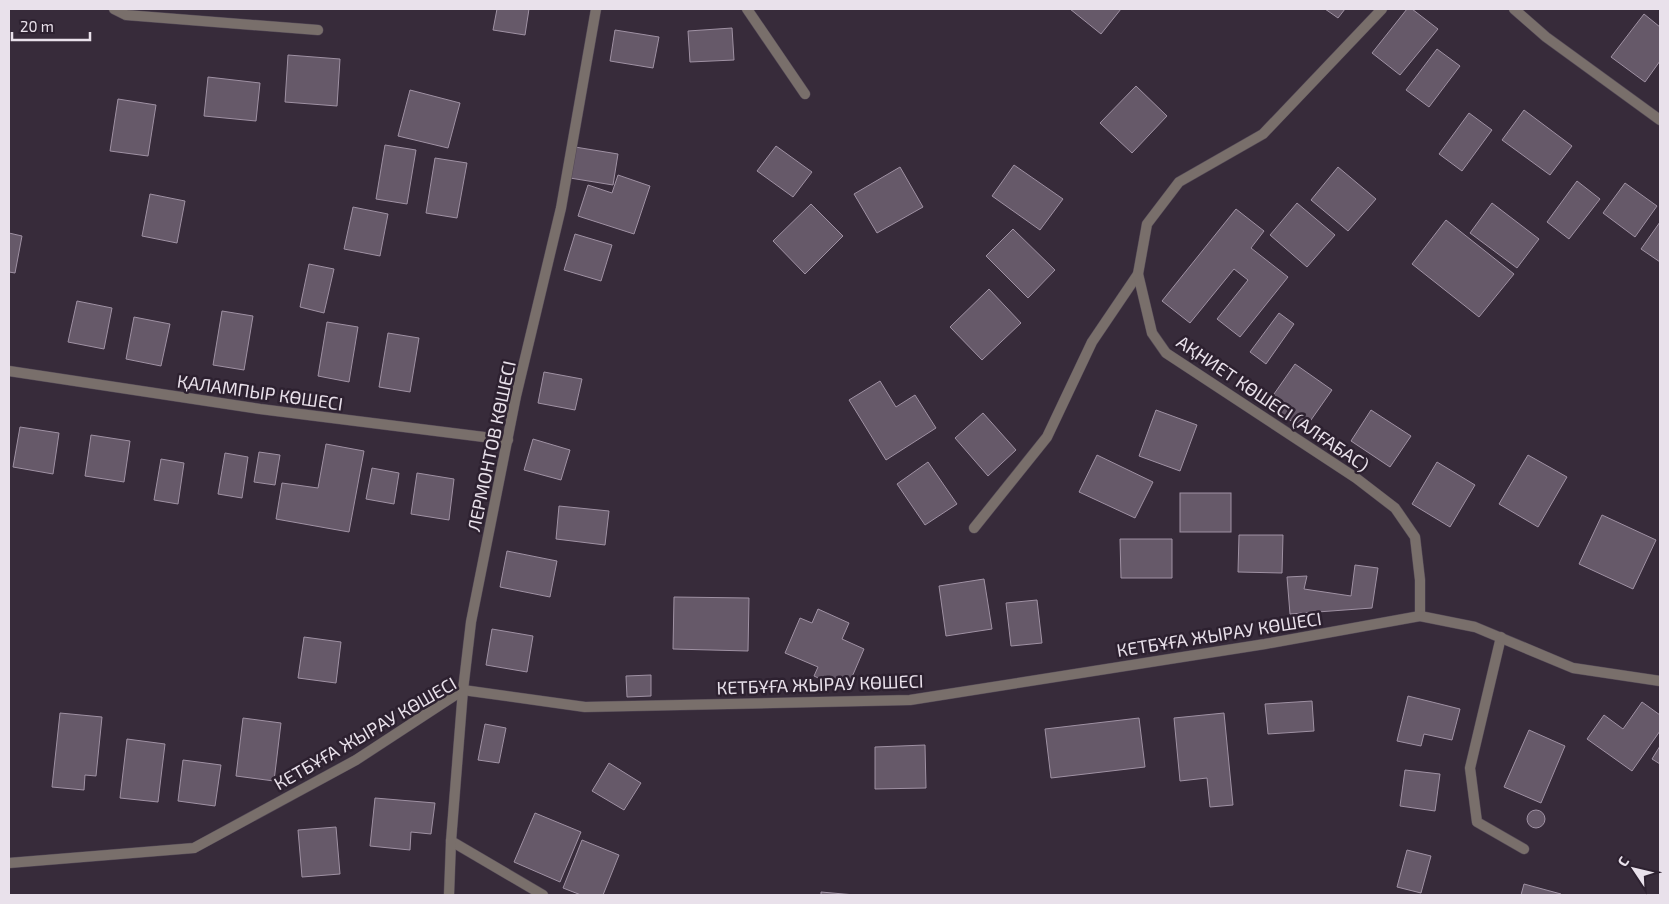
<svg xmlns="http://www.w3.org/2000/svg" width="1669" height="904" font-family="'Exo 2',sans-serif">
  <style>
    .building { fill: #665969; stroke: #9f91a3 }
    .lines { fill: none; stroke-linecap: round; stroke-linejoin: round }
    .service-casing { stroke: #534856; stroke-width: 11 }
    .minor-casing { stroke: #534856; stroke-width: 11 }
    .service { stroke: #796f6b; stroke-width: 10 }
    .minor { stroke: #796f6b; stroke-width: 10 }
    .labels { text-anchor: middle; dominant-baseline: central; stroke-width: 5; stroke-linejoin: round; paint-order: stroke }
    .street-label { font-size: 18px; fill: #e9e1eb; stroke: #2d2130 }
  </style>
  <rect width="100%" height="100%" fill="#372b3a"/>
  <!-- building -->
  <g class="building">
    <path d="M497,9h32l-4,26 -32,-5z"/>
    <path d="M1070,9h51l-20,25z"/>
    <path d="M1325,9h20l-7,9z"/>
    <path d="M1407,9h5l26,20 -38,46 -28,-22z"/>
    <path d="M1644,14l16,13v34l-15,21 -34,-25z"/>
    <path d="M732,28l2,32 -44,2 -2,-31z"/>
    <path d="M615,30l44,7 -6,31 -43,-7z"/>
    <path d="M1437,49l23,17 -31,41 -23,-17z"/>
    <path d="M288,55l52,4 -3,47 -52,-4z"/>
    <path d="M208,77l52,6 -4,38 -52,-5z"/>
    <path d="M1136,86l31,30 -35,37 -32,-30z"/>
    <path d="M410,90l50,13 -12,45 -50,-12z"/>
    <path d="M118,99l38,6 -8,51 -38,-5z"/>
    <path d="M1524,110l48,36 -22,29 -48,-35z"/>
    <path d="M1469,113l23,17 -30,41 -23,-17z"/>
    <path d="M385,145l31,5 -9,54 -31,-5z"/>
    <path d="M776,146l36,26 -19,25 -36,-26z"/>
    <path d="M575,147l43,7 -5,31 -43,-7z"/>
    <path d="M435,158l32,5 -10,55 -31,-5z"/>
    <path d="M1014,165l49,34 -23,31 -48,-34z"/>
    <path d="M900,167l23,40 -46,26 -23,-39z"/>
    <path d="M1338,167l38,32 -28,32 -37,-31z"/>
    <path d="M618,175l32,11 -16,48 -56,-18 10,-31 24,8z"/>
    <path d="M1577,181l23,18 -31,40 -22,-17z"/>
    <path d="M1625,183l32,23 -22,31 -32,-24z"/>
    <path d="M150,194l35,7 -8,42 -35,-7z"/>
    <path d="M1297,203l38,32 -28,32 -37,-32z"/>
    <path d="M1492,203l47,36 -22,29 -47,-35z"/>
    <path d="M811,204l32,32 -38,38 -32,-33z"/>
    <path d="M353,207l35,7 -8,42 -36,-7z"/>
    <path d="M1236,209l28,22 -13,17 37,29 -48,60 -23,-18 31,-39 -14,-11 -44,54 -28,-22z"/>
    <path d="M1446,220l68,54 -35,43 -67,-53z"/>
    <path d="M1660,222v40l-19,-13z"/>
    <path d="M1013,229l42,41 -27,28 -42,-42z"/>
    <path d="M9,233l13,3 -7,37 -6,-1z"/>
    <path d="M575,234l37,11 -11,36 -37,-11z"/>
    <path d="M309,264l25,5 -10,44 -24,-6z"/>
    <path d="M989,289l32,34 -39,37 -32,-33z"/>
    <path d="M77,301l35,7 -8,41 -36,-7z"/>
    <path d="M222,311l31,5 -9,54 -31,-5z"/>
    <path d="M1279,313l15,11 -28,40 -16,-12z"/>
    <path d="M134,317l36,7 -9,42 -35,-7z"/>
    <path d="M327,322l31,5 -9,55 -31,-6z"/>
    <path d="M388,333l31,5 -9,54 -31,-5z"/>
    <path d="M1295,364l37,26 -28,40 -37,-26z"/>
    <path d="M544,372l38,7 -7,31 -37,-7z"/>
    <path d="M880,381l16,26 19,-12 21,33 -50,32 -37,-60z"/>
    <path d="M1156,410l41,15 -17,46 -41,-15z"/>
    <path d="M1371,410l40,26 -21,31 -39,-26z"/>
    <path d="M983,413l33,37 -28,26 -33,-38z"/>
    <path d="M20,427l39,6 -6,41 -40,-7z"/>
    <path d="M91,435l39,6 -6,41 -39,-6z"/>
    <path d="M533,439l37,11 -9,30 -37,-10z"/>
    <path d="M326,444l38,7 -15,81 -73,-13 6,-36 36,5z"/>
    <path d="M259,452l21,3 -5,30 -21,-3z"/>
    <path d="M225,453l23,4 -6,41 -24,-4z"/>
    <path d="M1097,455l56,27 -18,36 -56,-26z"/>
    <path d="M1528,455l39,22 -29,50 -39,-23z"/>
    <path d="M161,459l23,4 -6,41 -24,-4z"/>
    <path d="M928,462l29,42 -32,21 -28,-41z"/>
    <path d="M1437,462l38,23 -25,42 -38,-23z"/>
    <path d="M372,468l27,5 -5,31 -28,-5z"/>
    <path d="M417,473l37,6 -5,41 -38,-6z"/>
    <rect x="1180" y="493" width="51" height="39"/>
    <path d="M559,506l50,5 -4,34 -49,-6z"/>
    <path d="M1602,515l54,25 -23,49 -54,-25z"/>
    <path d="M1239,535h44l-1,38 -44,-1z"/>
    <path d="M1120,539h52v39h-51z"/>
    <path d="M507,551l50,10 -7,36 -50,-10z"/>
    <path d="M1355,565l23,3 -6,40 -82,6 -3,-37 20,-1 -3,13 47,7z"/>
    <path d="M984,579l8,50 -46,7 -7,-50z"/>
    <path d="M674,597l75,1 -1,53 -75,-2z"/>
    <path d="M1037,600l5,43 -31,3 -5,-43z"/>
    <path d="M818,609l31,14 -7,16 22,10 -18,42 -32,-15 4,-9 -33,-14 15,-35 12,5z"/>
    <path d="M492,629l41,7 -6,36 -41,-7z"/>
    <path d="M304,637l37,5 -5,41 -38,-5z"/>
    <path d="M651,675v21l-24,1 -1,-21z"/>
    <path d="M1408,696l52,13 -8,31 -28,-6 -3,12 -24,-5z"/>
    <path d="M1312,701l2,30 -46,3 -3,-30z"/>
    <path d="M1642,702l18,13v16l-28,40 -45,-32 17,-24 19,14z"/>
    <path d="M60,713l42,4 -6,59 -11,-1 -1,15 -32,-3z"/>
    <path d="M1224,713l9,92 -23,2 -3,-29 -27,3 -6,-63z"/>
    <path d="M243,718l38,5 -7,58 -38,-5z"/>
    <path d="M1139,718l6,49 -94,11 -6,-49z"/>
    <path d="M485,724l21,4 -7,35 -21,-3z"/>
    <path d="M1529,730l36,16 -24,57 -37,-16z"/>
    <path d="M127,739l38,5 -7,58 -38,-4z"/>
    <path d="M925,745l1,43 -51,1v-42z"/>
    <path d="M1660,746v18l-8,-5z"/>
    <path d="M183,760l38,5 -6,41 -37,-5z"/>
    <path d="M609,763l32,20 -17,27 -32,-19z"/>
    <path d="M1405,770l35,4 -5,37 -35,-5z"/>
    <path d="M375,798l60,5 -4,31 -20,-2 -1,18 -40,-4z"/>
    <circle cx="1536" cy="819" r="9"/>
    <path d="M535,813l46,19 -21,50 -46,-20z"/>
    <path d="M336,827l4,47 -38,3 -4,-47z"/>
    <path d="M582,840l37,15 -16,40h-22l-18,-7z"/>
    <path d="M1407,850l24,6 -10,37 -24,-6z"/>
    <path d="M1524,884l37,10v1h-40z"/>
    <path d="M821,892l34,3h-34z"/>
  </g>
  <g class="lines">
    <defs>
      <g id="service">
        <path d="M114,9l12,6 192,15"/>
        <path d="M974,528l73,-91 45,-95 46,-68"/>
        <path d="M1501,637l-31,131 7,54 47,27"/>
      </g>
      <g id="minor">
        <path d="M747,9l58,85"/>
        <path d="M1382,9l-119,125 -84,48 -32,42 -9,50 14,59 14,20 190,125 39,30 20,29 5,43v36"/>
        <path d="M1514,9l32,28 114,83"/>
        <path d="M9,371l251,38 248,31"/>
        <path d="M451,841l92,54"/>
        <path d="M9,863l185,-15 162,-88 107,-70 122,17 325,-7 355,-56 155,-28 55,11 98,41 87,13"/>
        <path d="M449,895l2,-54 12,-151 8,-68 45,-226 45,-188 35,-199"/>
      </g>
    </defs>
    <!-- service casing -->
    <use href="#service" class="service-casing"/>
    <!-- minor casing -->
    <use href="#minor" class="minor-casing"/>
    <!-- service -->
    <use href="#service" class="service"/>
    <!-- minor -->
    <use href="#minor" class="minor"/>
  </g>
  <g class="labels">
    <!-- street labels -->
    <g class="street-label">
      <text transform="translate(260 392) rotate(8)">ҚАЛАМПЫР КӨШЕСІ</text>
      <text transform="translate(1273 403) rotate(34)">АҚНИЕТ КӨШЕСІ (АЛҒАБАС)</text>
      <text transform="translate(491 446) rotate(-78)">ЛЕРМОНТОВ КӨШЕСІ</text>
      <text transform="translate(1219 634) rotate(-9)">КЕТБҰҒА ЖЫРАУ КӨШЕСІ</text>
      <text transform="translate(820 684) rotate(-2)">КЕТБҰҒА ЖЫРАУ КӨШЕСІ</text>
      <text transform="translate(365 733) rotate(-30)">КЕТБҰҒА ЖЫРАУ КӨШЕСІ</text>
    </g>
  </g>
  <!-- border -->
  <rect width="1669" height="904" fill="none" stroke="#e9e1eb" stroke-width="20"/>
  <!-- north arrow -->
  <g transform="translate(1634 869) rotate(305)" stroke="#2d2130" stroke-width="4" paint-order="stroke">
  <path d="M0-4L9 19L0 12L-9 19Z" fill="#e9e1eb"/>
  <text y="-8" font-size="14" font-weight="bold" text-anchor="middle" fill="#e9e1eb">С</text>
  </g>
  <!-- scale -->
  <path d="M12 32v8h78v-8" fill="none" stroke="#e9e1eb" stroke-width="2.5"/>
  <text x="20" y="32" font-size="15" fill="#e9e1eb" stroke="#2d2130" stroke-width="4" paint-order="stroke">20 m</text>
</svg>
